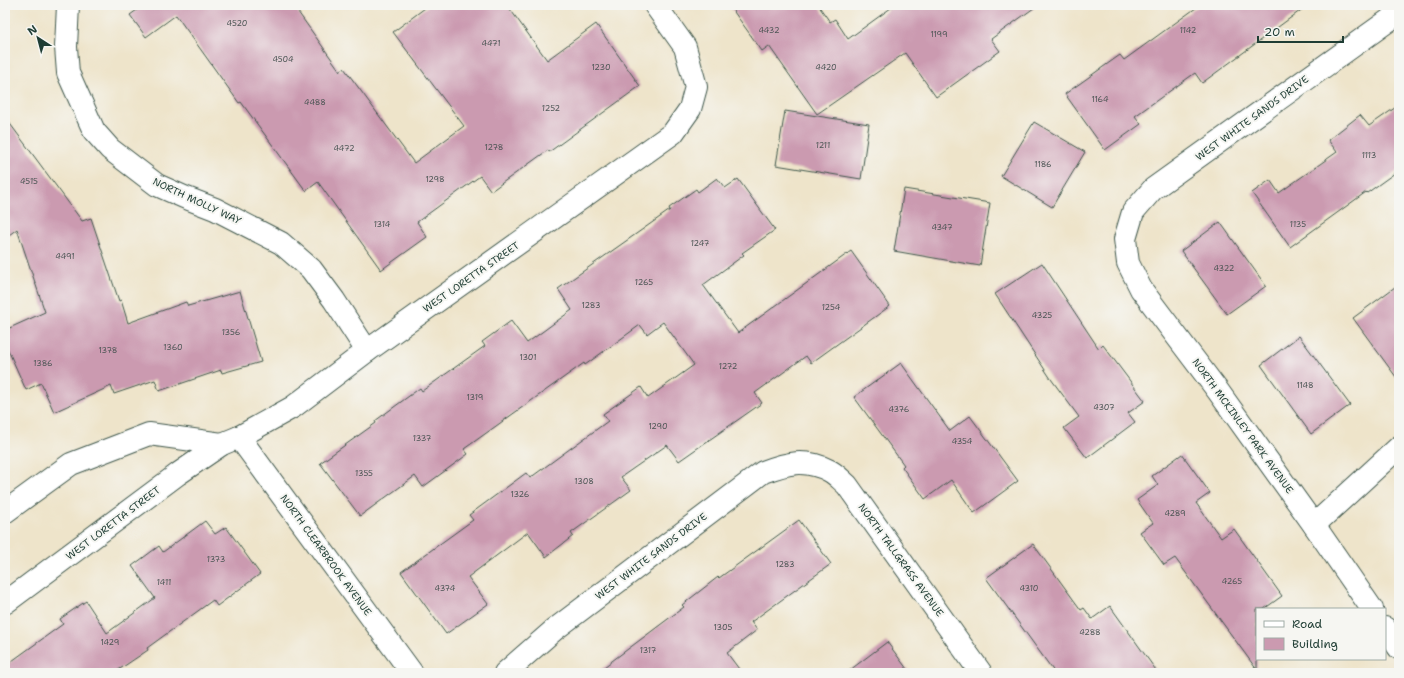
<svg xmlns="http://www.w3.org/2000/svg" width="1404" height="678" font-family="'Shantell Sans',sans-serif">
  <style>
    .building { fill: #cb9ab0 }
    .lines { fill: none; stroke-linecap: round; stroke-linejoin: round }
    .minor-casing { stroke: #3e564a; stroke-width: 24 }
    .minor { stroke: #fff; stroke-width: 22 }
    .labels { text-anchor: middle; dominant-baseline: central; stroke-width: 4; stroke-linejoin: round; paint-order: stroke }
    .number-label { font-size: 8px; fill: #4a5453 }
    .street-label { font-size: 10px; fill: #1f3d34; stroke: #f6f6f2 }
  </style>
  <rect width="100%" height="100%" fill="#f6f6f2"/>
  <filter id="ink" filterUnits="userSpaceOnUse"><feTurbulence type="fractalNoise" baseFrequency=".025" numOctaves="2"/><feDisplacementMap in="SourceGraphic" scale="8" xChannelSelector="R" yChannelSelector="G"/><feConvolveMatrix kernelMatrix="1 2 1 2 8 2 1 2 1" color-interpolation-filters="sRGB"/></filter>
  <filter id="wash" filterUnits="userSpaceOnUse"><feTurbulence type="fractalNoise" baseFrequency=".012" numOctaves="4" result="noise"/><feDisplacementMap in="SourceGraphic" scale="16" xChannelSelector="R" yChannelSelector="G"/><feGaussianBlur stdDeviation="0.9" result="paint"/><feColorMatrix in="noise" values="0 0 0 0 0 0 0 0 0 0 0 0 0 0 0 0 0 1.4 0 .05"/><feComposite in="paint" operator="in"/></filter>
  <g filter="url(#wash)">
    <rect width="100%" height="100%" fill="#eee4ca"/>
    <g id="blocks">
      <!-- building -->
      <g class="building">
        <path d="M144,5h149l47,66 4,-3 70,95 50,-37 -71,-94 36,-27h78l40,55 49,-36 44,62 -91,66 -1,-2 -57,41 -11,-15 -63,46 10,15 -46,33 -63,-88 -12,9 -65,-89 -2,1 -63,-88 -30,22 -16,-22z"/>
        <path d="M729,5h89l12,17 5,-3 13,20 47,-34h143l-47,34 9,12 -64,46 -31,-44 -88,61 -48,-68 -7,5z"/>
        <path d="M1200,5h108l-106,78 -7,-10 -60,43 6,8 -36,26 -40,-56 55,-39 4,5z"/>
        <path d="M1399,105v65l-32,23 -1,-1 -76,55 -38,-54 18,-13 9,13 58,-41 -9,-12 32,-25 9,11z"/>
        <path d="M785,111l84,13 -8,55 -85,-14z"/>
        <path d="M5,117l77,104 9,-3 28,83 2,-1 7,23 58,-21 2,4 52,-15 21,71 -39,11 -1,-3 -62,21 -4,-11 -41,14 -3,-8 -57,26 -13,-29 -15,7 -21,-47v-13l40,-18 -28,-83 -12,9z"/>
        <path d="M1034,122l51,30 -33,55 -51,-31z"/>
        <path d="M717,178l8,10 13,-9 37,51 -33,23 2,2 -41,30 35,48 113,-82 39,55 -79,57 -5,-7 -51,37 7,10 -83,58 -12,-16 -46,32 10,13 -60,43 2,3 -27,21 -18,-25 -60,45 20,27 -42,30 -45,-62 72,-52 -4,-5 57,-42 4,5 78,-57 -5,-7 38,-27 7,11 46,-33 -31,-43 -16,12 -7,-9 -55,40 -1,-2 -120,86 4,5 -45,33 -8,-11 -55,40 -40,-53 56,-40 -1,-2 45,-33 2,3 63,-45 -3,-4 29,-21 16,22 45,-33 -14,-21 112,-79 -1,-2 27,-19 2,3z"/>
        <path d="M904,189l86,14 -10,63 -86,-15z"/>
        <path d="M1220,222l46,64 -39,28 -46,-63z"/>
        <path d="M1042,263l57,86 4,-4 42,56 -17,12 7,9 -48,36 -23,-30 15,-11 -28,-38 -56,-85z"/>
        <path d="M1399,284v97l-46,-63z"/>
        <path d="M1299,336l51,69 -39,29 -50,-69z"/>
        <path d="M901,363l49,68 20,-15 48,65 -44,32 -23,-33 -26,19 -23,-32 2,-2 -50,-68z"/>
        <path d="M1182,454l28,39 -14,10 25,35 13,-9 48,67 -18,13h-7v61l-82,-112 -11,7 -24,-33 13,-9 -16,-23 21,-15 -6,-9z"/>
        <path d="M799,520l32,44 -80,58 6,8 -30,23 15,20h-146l88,-66 -2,-2 36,-28 1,1z"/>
        <path d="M205,521l10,13 11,-7 34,47 -43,32 -4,-6 -66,48 1,2 -34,23h-109v-7l58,-42 -3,-5 26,-18 21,32 48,-35 -23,-32 27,-20 4,6z"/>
        <path d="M1033,544l48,66 3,-2 8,11 18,-13 48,67h-103l-69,-95z"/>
        <path d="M887,642l23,31h-64z"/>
      </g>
    </g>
  </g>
  <g filter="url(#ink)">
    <use href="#blocks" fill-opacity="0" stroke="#3e564a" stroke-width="1"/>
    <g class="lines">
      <defs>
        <g id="minor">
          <path d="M68,5l-2,42 2,26 26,58 16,18 47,36 27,12 31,12 66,34 30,26 23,31 33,51"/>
          <path d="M239,437l173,236"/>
          <path d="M5,512l66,-48 78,-30 73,10"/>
          <path d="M1314,525l85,-78"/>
          <path d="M5,603l173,-129 44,-30 17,-7 54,-30 74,-56 306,-218 17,-24 6,-22 -11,-40 -30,-42"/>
          <path d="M1372,609l-58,-84 -96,-134 -77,-102 -13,-26 -3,-24 8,-27 20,-23 246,-176"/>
          <path d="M1385,628l14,20"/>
          <path d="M505,673l49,-43 209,-158c24,-9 42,-14 67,-1 6,3 11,9 17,14l134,188"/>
        </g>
      </defs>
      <!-- minor casing -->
      <use href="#minor" class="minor-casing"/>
      <!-- minor -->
      <use href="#minor" class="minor"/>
    </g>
  </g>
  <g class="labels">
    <!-- number labels -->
    <g class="number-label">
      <text x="237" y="23">4520</text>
      <text x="769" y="30">4432</text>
      <text x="1188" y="30">1142</text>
      <text x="939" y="34">1199</text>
      <text x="491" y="43">4471</text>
      <text x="283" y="59">4504</text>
      <text x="601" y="67">1230</text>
      <text x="826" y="67">4420</text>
      <text x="1100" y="99">1164</text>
      <text x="315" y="102">4488</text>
      <text x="551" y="108">1252</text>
      <text x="823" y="145">1211</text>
      <text x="494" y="147">1278</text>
      <text x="344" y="148">4472</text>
      <text x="1369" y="155">1113</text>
      <text x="1043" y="164">1186</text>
      <text x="435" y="179">1298</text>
      <text x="29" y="181">4515</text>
      <text x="382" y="224">1314</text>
      <text x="1298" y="224">1135</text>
      <text x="942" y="227">4347</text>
      <text x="700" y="243">1247</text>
      <text x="65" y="256">4491</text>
      <text x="1224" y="268">4322</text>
      <text x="644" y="282">1265</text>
      <text x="591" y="305">1283</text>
      <text x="831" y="307">1254</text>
      <text x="1042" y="315">4325</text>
      <text x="231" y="332">1356</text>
      <text x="173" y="347">1360</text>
      <text x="108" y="350">1378</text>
      <text x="528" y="357">1301</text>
      <text x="43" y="363">1386</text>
      <text x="728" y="366">1272</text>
      <text x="1305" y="385">1148</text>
      <text x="475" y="397">1319</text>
      <text x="1104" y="407">4307</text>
      <text x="899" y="409">4376</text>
      <text x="658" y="426">1290</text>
      <text x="422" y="438">1337</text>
      <text x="962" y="441">4354</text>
      <text x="364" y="473">1355</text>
      <text x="584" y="481">1308</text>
      <text x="520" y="494">1326</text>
      <text x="1175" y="513">4289</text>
      <text x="216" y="559">1373</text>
      <text x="785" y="564">1283</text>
      <text x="1232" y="581">4265</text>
      <text x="164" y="582">1411</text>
      <text x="445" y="588">4374</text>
      <text x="1029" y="588">4310</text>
      <text x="723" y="627">1305</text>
      <text x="1090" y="632">4288</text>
      <text x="110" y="642">1429</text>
      <text x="648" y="650">1317</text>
    </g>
    <!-- street labels -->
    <g class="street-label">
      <text transform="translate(1252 118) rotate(-36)">WEST WHITE SANDS DRIVE</text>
      <text transform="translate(197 201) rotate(25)">NORTH MOLLY WAY</text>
      <text transform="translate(471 277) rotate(-35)">WEST LORETTA STREET</text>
      <text transform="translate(1243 426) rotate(54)">NORTH MCKINLEY PARK AVENUE</text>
      <text transform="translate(113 523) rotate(-37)">WEST LORETTA STREET</text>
      <text transform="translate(326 555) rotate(54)">NORTH CLEARBROOK AVENUE</text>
      <text transform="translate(651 556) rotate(-37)">WEST WHITE SANDS DRIVE</text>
      <text transform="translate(901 560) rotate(54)">NORTH TALLGRASS AVENUE</text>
    </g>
  </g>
  <!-- margin -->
  <rect width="1404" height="678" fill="none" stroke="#f6f6f2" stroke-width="20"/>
  <!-- legend -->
  <rect x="1256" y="608" width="130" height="52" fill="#f6f6f2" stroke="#a0aca6"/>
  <rect x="1264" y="621" width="20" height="6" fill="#ffffff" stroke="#a0aca6"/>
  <text x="1292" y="628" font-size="12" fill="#1f3d34">Road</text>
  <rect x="1264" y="638" width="20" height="12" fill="#cb9ab0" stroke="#a0aca6"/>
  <text x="1292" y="648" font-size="12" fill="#1f3d34">Building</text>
  <!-- north arrow -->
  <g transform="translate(38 38) rotate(324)" stroke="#f6f6f2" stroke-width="3" paint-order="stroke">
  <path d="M0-3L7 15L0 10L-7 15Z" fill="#1f3d34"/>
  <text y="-6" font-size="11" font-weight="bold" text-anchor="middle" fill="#1f3d34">N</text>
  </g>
  <!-- scale -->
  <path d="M1258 36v6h85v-6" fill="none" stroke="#1f3d34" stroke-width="2"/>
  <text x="1264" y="36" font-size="12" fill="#1f3d34" stroke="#f6f6f2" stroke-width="3" paint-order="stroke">20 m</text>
</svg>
